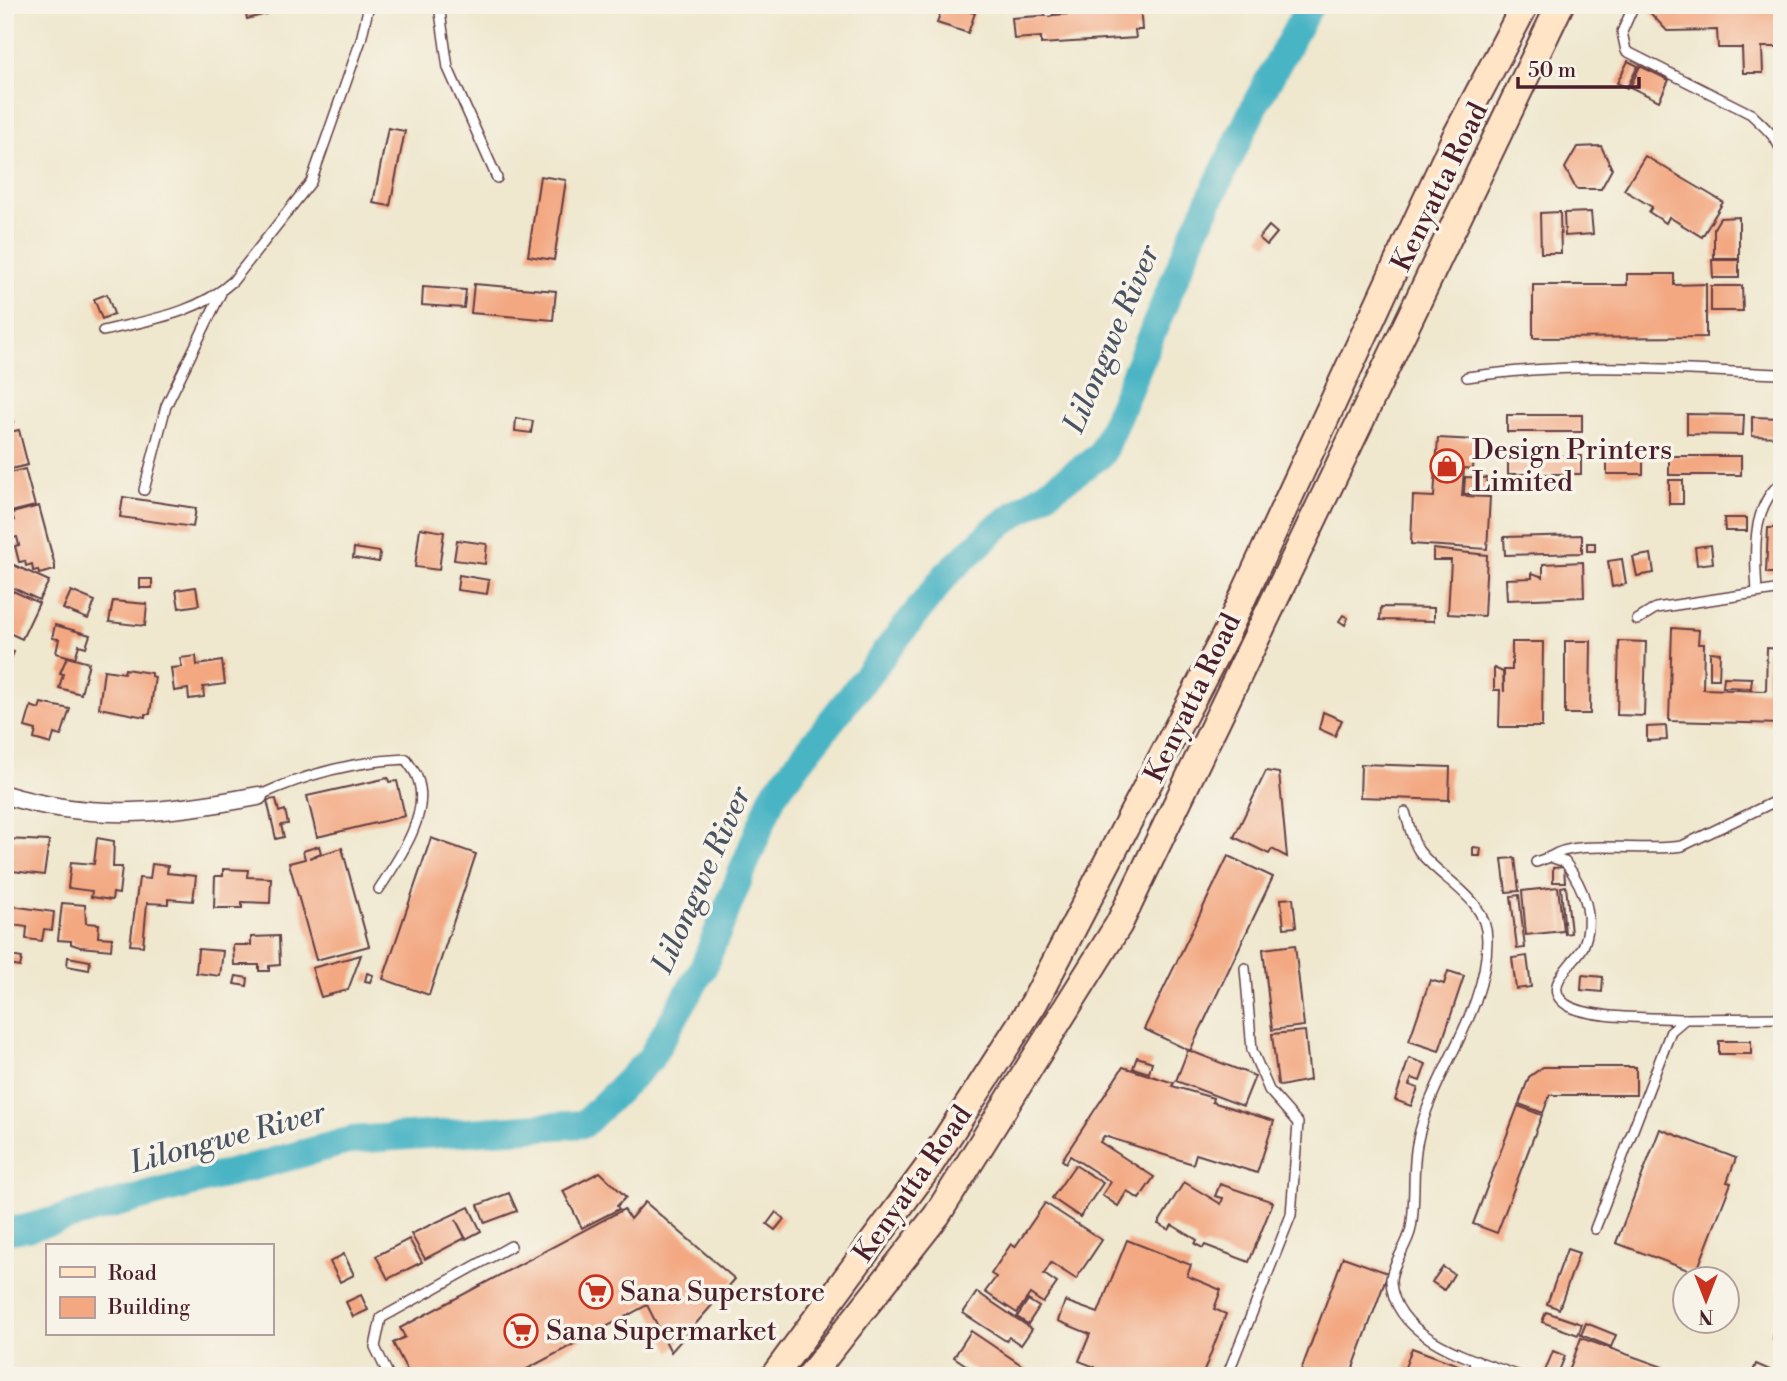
<svg xmlns="http://www.w3.org/2000/svg" width="1787" height="1381" font-family="'Libre Bodoni',serif">
  <style>
    .lines { fill: none; stroke-linecap: round; stroke-linejoin: round }
    .river { stroke: #48b4c4; stroke-width: 28 }
    .building { fill: #f3a882 }
    .lane-casing { stroke: #633d43; stroke-width: 12 }
    .street-casing { stroke: #633d43; stroke-width: 21 }
    .secondary-casing { stroke: #633d43; stroke-width: 30 }
    .lane { stroke: #fff; stroke-width: 9 }
    .street { stroke: #fff; stroke-width: 18 }
    .secondary { stroke: #ffe4c6; stroke-width: 26 }
    .labels { text-anchor: middle; dominant-baseline: central; stroke-width: 7; stroke-linejoin: round; paint-order: stroke }
    .street-label { font-size: 28px; fill: #4a1f2b; stroke: #f7f3e8 }
    .poi-label { font-size: 28px; fill: #4a1f2b; stroke: #f7f3e8; text-anchor: start }
    .water-label { font-size: 30px; font-style: italic; fill: #495361; stroke: #f7f3e8 }
  </style>
  <rect width="100%" height="100%" fill="#f7f3e8"/>
  <filter id="ink" filterUnits="userSpaceOnUse"><feTurbulence type="fractalNoise" baseFrequency=".0143" numOctaves="2"/><feDisplacementMap in="SourceGraphic" scale="14" xChannelSelector="R" yChannelSelector="G"/><feConvolveMatrix kernelMatrix="1 2 1 2 8 2 1 2 1" color-interpolation-filters="sRGB"/></filter>
  <filter id="wash" filterUnits="userSpaceOnUse"><feTurbulence type="fractalNoise" baseFrequency=".00686" numOctaves="4" result="noise"/><feDisplacementMap in="SourceGraphic" scale="28" xChannelSelector="R" yChannelSelector="G"/><feGaussianBlur stdDeviation="1.57" result="paint"/><feColorMatrix in="noise" values="0 0 0 0 0 0 0 0 0 0 0 0 0 0 0 0 0 1.4 0 .05"/><feComposite in="paint" operator="in"/></filter>
  <g filter="url(#wash)">
    <rect width="100%" height="100%" fill="#efe7ce"/>
    <g class="lines">
      <!-- river -->
      <path class="river" d="M5,1231l22,-3 325,-88 232,-16 66,-65 53,-91 70,-173 173,-220 50,-47 105,-73 92,-220 63,-132 54,-98"/>
    </g>
    <g id="blocks">
      <!-- building -->
      <g class="building">
        <path d="M244,5h20l2,9 -19,5z"/>
        <path d="M943,5l32,8 -7,20 -31,-10z"/>
        <path d="M1066,5h74l2,25h-7l1,8 -95,6v-7l-27,2 -2,-21 55,-4z"/>
        <path d="M1643,5h139v42h-20l1,26h-20l-1,-25h-24l-1,-18 -50,1z"/>
        <path d="M1628,61l10,5 -11,22 -10,-5z"/>
        <path d="M1640,66l29,14 -10,21 -29,-14z"/>
        <path d="M388,128l17,3 -15,75 -17,-3z"/>
        <path d="M1601,146l11,23 -11,20h-25l-11,-21 12,-21z"/>
        <path d="M1645,156l78,46 -21,35 -33,-20 -3,6 -17,-11 3,-5 -28,-17z"/>
        <path d="M540,176l26,4 -12,80 -26,-4z"/>
        <path d="M1560,212l1,41h-20l-1,-40z"/>
        <path d="M1591,212l2,22 -28,2 -1,-23z"/>
        <path d="M1739,217v41h-25v-30l6,-10z"/>
        <path d="M1269,226l8,7 -10,12 -8,-7z"/>
        <path d="M1712,260h27v18h-26z"/>
        <path d="M1627,274h47v11l32,-1v53l-173,1v-53h94z"/>
        <path d="M474,284l82,7 -3,29 -82,-7z"/>
        <path d="M1711,286h31l1,25h-32z"/>
        <path d="M423,287l43,3 -2,18 -42,-3z"/>
        <path d="M107,294l7,20 -12,5 -8,-20z"/>
        <path d="M6,403l7,19 -8,1v-19z"/>
        <path d="M1687,414l57,1 -1,20 -56,-1z"/>
        <rect x="1507" y="415" width="75" height="17"/>
        <path d="M1752,417l30,1v19l-30,-1z"/>
        <path d="M516,418l17,3 -2,12 -16,-2z"/>
        <path d="M19,430l9,35 -21,5 -2,-37z"/>
        <path d="M1438,438l37,2 -2,29 -9,-1 -2,28 28,1 -3,52 -76,-5 2,-48 21,1z"/>
        <rect x="1508" y="456" width="73" height="18"/>
        <rect x="1607" y="456" width="36" height="18"/>
        <rect x="1669" y="456" width="72" height="19"/>
        <path d="M25,469l10,37 -28,7 -2,-39z"/>
        <path d="M1465,477l22,1 -1,16h-22z"/>
        <rect x="1669" y="480" width="14" height="24"/>
        <path d="M123,497l73,11 -3,19 -73,-10z"/>
        <path d="M39,506l16,60v4l-16,4 -1,-4 -5,1 -1,-7 -6,2 -1,-5 -6,1 -4,-16 4,-1 -2,-8 -4,1 -4,-16 5,-1 -2,-8z"/>
        <path d="M1724,518h23v13h-22z"/>
        <path d="M420,528l24,4 -5,38 -24,-3z"/>
        <path d="M1768,528h14v45h-16z"/>
        <path d="M1582,535v18l-77,2 -1,-18z"/>
        <path d="M457,540l30,4 -2,20 -31,-4z"/>
        <rect x="1587" y="543" width="8" height="8"/>
        <path d="M1711,545l2,18 -16,2 -2,-18z"/>
        <path d="M354,548l26,4 -1,10 -26,-4z"/>
        <path d="M1433,549l54,6 -3,61 -36,-2 3,-54h-18z"/>
        <path d="M1651,554l3,19 -17,3 -4,-19z"/>
        <path d="M1622,559l4,25 -14,3 -4,-26z"/>
        <path d="M5,561l44,20 -10,19 -34,-16z"/>
        <path d="M1583,562l1,35 -77,3 -1,-21 26,-1v-5l11,4v-13z"/>
        <path d="M459,575l30,5 -2,14 -30,-4z"/>
        <rect x="140" y="579" width="12" height="9"/>
        <path d="M196,587l3,18 -20,3 -3,-18z"/>
        <path d="M13,591l26,12 -17,36 -17,-8v-24z"/>
        <path d="M71,591l24,10 -7,18 -25,-10z"/>
        <path d="M113,601l34,3 -2,22 -36,-4z"/>
        <path d="M1381,607l53,1v13l-54,-1z"/>
        <path d="M1343,615l5,3 -3,7 -6,-4z"/>
        <path d="M55,625l35,10 -4,12 -7,-2 -4,13 -19,-5 3,-14 -7,-1z"/>
        <path d="M1672,628l27,2 -1,14h6l-1,45 63,2 1,-43 15,1v75l-113,-3z"/>
        <path d="M1565,641h26l-1,73h-25z"/>
        <path d="M1619,641l27,1 -2,74 -27,-1z"/>
        <path d="M1512,642h31l-1,85h-43l1,-37h-6v-22l9,4 1,20v-22h8z"/>
        <path d="M5,648l9,4 -9,20z"/>
        <path d="M1710,652l10,1 -1,26h-9z"/>
        <path d="M196,656l1,9 25,-4 3,23 -22,3 1,10 -15,2 -1,-10 -14,2 -3,-23 11,-1 -2,-9z"/>
        <path d="M67,657l22,6 -8,31 -22,-6 4,-14 -3,-1z"/>
        <path d="M125,669l26,4v3l4,1 -5,37h-5v3l-46,-9 5,-38 20,3z"/>
        <path d="M1724,677l28,1 -1,10 -28,-1z"/>
        <path d="M41,703l29,6 -9,27 -7,-2 -3,10 -17,-5 2,-9 -11,-3 6,-21 8,3z"/>
        <path d="M1323,712l19,8 -7,16 -16,-7z"/>
        <path d="M1666,726l1,14 -20,1v-14z"/>
        <path d="M1361,764l89,3 -1,33 -89,-3z"/>
        <path d="M1266,771l13,2 8,84 -15,-8 -3,5 -35,-17z"/>
        <path d="M388,778l1,4 8,-1 8,35 -88,21 -10,-41z"/>
        <path d="M276,799l3,13 6,-2 3,14 -7,1 3,12 -8,2 -9,-39z"/>
        <path d="M97,838l17,3 -1,26h9l-3,27 -6,-1 -1,7 -21,-3 1,-6 -24,-3 3,-26 23,2z"/>
        <path d="M431,838l45,16 -47,141 -46,-16z"/>
        <path d="M5,839l44,2 -5,34 -39,-5z"/>
        <path d="M319,846l2,7 -12,5 33,-10 27,98 -53,14 -27,-97 16,-4 -2,-8z"/>
        <path d="M1473,847l8,1 -1,8h-7z"/>
        <path d="M1228,856l45,21 -83,174 -46,-22z"/>
        <path d="M1515,858l4,33 -13,1 -4,-33z"/>
        <path d="M152,864l16,2 -1,7 29,3 -3,25 -25,-2v5l-21,-1 -4,43 -13,-1 9,-67 11,1z"/>
        <path d="M1564,867l1,15h-12v-14z"/>
        <path d="M223,869l25,1 -1,7 24,1 -1,25 -28,-1v6h-28l1,-32h8z"/>
        <path d="M1566,886l5,47 -6,1 -4,-47z"/>
        <path d="M1558,887l5,44 -37,4 -4,-44z"/>
        <path d="M1519,895l6,53 -8,1 -6,-53z"/>
        <path d="M1293,898l3,29 -12,1 -3,-29z"/>
        <path d="M62,903l23,2 1,18 13,1 -1,13 14,1 -1,12 -31,-3 -9,-3v-3l-13,-1z"/>
        <path d="M5,905l49,7 -2,18 -8,-1 -2,12 -16,-2 1,-12 -22,-3z"/>
        <path d="M279,936l1,29 -11,1v5h-10v-6h-25l-1,-20h18v-8z"/>
        <path d="M1295,945l9,81 -32,4 -9,-81z"/>
        <path d="M198,949l25,2 -3,25 -24,-3z"/>
        <path d="M5,955l17,3 -2,9 -15,-3z"/>
        <path d="M361,955l-13,35 -27,7 -9,-29z"/>
        <path d="M1527,956l4,31 -15,2 -4,-31z"/>
        <path d="M68,957l22,4 -1,9 -22,-4z"/>
        <path d="M1448,971l16,5 -25,75 -30,-10 21,-61 14,4z"/>
        <path d="M367,973l6,2 -3,7 -5,-1z"/>
        <path d="M1582,975l21,2 -1,15 -21,-2z"/>
        <path d="M236,976l12,2 -1,8 -13,-2z"/>
        <path d="M1305,1031l5,49 -29,6 -3,-2 -6,-50z"/>
        <rect x="1719" y="1041" width="32" height="13"/>
        <path d="M1188,1050l67,26 -12,30 -67,-25z"/>
        <path d="M1137,1057l15,5 -3,11 -16,-5z"/>
        <path d="M1409,1058l17,6 -6,17 -8,-3 -3,7 9,3 -7,18 -16,-6z"/>
        <path d="M1123,1067l51,16 -2,3 41,12 -1,4 62,19 -17,52 -61,-19 -3,10 -89,-28 -4,6 54,35 -15,22 -12,-8 -9,15 -16,-11 9,-13 -41,-26 -4,7 -4,-3z"/>
        <path d="M1543,1067h93v28h-86l-7,18 -24,-9 10,-27z"/>
        <path d="M1518,1106l24,9 -45,118 -24,-9z"/>
        <path d="M1660,1129l76,29 -9,24 4,1 -35,90 -80,-30z"/>
        <path d="M1075,1165l28,18 -23,34 -28,-19z"/>
        <path d="M600,1172l26,25 -9,9 2,3 -37,19 -19,-37z"/>
        <path d="M1184,1182l37,22 2,-6 -8,-2 5,-12 53,18 -24,60 -44,-17 -2,3 -8,-4 2,-4 -25,-15 -3,5 -11,-6z"/>
        <path d="M509,1193l8,18 -32,12 -7,-18z"/>
        <path d="M645,1202l90,77 -64,73 -24,-47 -133,71h-104l-17,-33 12,-6 -5,-9 224,-119 6,10z"/>
        <path d="M1045,1203l57,37 -26,39 -25,-16 -7,11 13,9 -14,20 -13,-9 -13,19 -32,-21 11,-15 -5,-3 20,-30 4,3z"/>
        <path d="M469,1207l12,24 -15,8 -10,-19 9,18 -40,21 -14,-25z"/>
        <path d="M776,1212l8,7 -9,11 -8,-6z"/>
        <path d="M409,1239l13,23 -34,17 -12,-23z"/>
        <path d="M1127,1240l64,25 -4,11 34,14 -7,19 12,5 -24,62h-110l3,-9 -16,-6 11,-27 -32,-13 7,-20 33,12z"/>
        <path d="M1567,1249l12,4 -20,56 -12,-5z"/>
        <path d="M344,1254l10,21 -14,7 -10,-20z"/>
        <path d="M1343,1257l45,16 -38,103h-51z"/>
        <path d="M1443,1267l11,7 -10,16 -12,-8z"/>
        <path d="M1780,1286h2v55l-9,-1z"/>
        <path d="M977,1292l55,37 -11,16 -12,-8 -3,4 -43,-28z"/>
        <path d="M361,1295l7,15 -15,7 -7,-15z"/>
        <path d="M1028,1300l11,7 -11,17 -11,-7z"/>
        <path d="M1546,1312l36,12 -4,11 -36,-13z"/>
        <path d="M1586,1323l30,12 -5,12 -30,-12z"/>
        <path d="M971,1331l67,45h-56l-28,-19z"/>
        <path d="M1581,1338l82,29 -3,9h-93z"/>
        <path d="M1412,1348l49,18 -3,10h-56z"/>
        <path d="M1553,1351l12,5 -8,20h-14z"/>
        <path d="M1756,1364l21,9 -1,3h-25z"/>
      </g>
    </g>
  </g>
  <g filter="url(#ink)">
    <use href="#blocks" fill-opacity="0" stroke="#633d43" stroke-width="2"/>
    <g class="lines">
      <defs>
        <g id="lane">
          <path d="M439,5l9,63 49,110"/>
          <path d="M663,5h37"/>
          <path d="M1048,5l1,6"/>
          <path d="M1634,5l-12,27 4,19 125,63c12,12 28,24 31,41"/>
          <path d="M103,331c45,-11 94,-17 130,-50l78,-99 50,-142 8,-35"/>
          <path d="M1467,377c104,-16 209,-7 315,-3"/>
          <path d="M144,490l22,-84 55,-113"/>
          <path d="M1757,592c-2,-36 -7,-85 25,-110"/>
          <path d="M1637,620l19,-12 126,-19"/>
          <path d="M258,796c46,-21 97,-35 148,-37 3,6 9,12 11,18 15,36 -19,83 -38,112"/>
          <path d="M1405,812c4,12 7,29 14,39 24,31 68,46 68,89 0,75 -56,132 -70,204 -5,27 -1,57 -6,84 -3,18 -21,38 -20,54 4,58 84,78 129,94"/>
          <path d="M1550,857c27,-19 94,-4 132,-11l100,-48"/>
          <path d="M1536,862l14,-5 15,5c18,24 31,55 18,85 -8,16 -44,40 -16,58 25,15 88,12 118,14"/>
          <path d="M1595,1229l76,-198 14,-12 97,-1"/>
          <path d="M389,1376l-14,-29 6,-29 130,-72"/>
          <path d="M1227,1376l64,-161 7,-92 -29,-33 -17,-40 -7,-82"/>
          <path d="M1470,1376l7,-16"/>
        </g>
        <path id="street" d="M5,795c89,27 164,18 253,1"/>
        <g id="secondary">
          <path d="M774,1376l153,-207 107,-166 192,-369 229,-496 70,-133"/>
          <path d="M810,1376l127,-161 182,-291 441,-919"/>
        </g>
      </defs>
      <!-- lane casing -->
      <use href="#lane" class="lane-casing"/>
      <!-- street casing -->
      <use href="#street" class="street-casing"/>
      <!-- secondary casing -->
      <use href="#secondary" class="secondary-casing"/>
      <!-- lane -->
      <use href="#lane" class="lane"/>
      <!-- street -->
      <use href="#street" class="street"/>
      <!-- secondary -->
      <use href="#secondary" class="secondary"/>
    </g>
  </g>
  <!-- icons -->
  <defs>
    <symbol id="shop-ring" viewBox="-11 -11 22 22"><circle r="9.5" fill="#f7f3e8" stroke="#c8321e" stroke-width="1.5"/><path d="M-5-2.5h2.3a2.7 3.5 0 0 1 5.4 0H5L5.5 6h-11ZM-1.5-2.5h3a1.5 2.3 0 0 0-3 0Z" fill="#c8321e"/></symbol>
    <symbol id="supermarket-ring" viewBox="-11 -11 22 22"><circle r="9.5" fill="#f7f3e8" stroke="#c8321e" stroke-width="1.5"/><path d="M-6-5.5h2.5l.6 2H6L4.5 2H-2.5L-4.4-4H-6ZM-1.5 3.2a1.3 1.3 0 1 0 .1 0ZM3 3.2a1.3 1.3 0 1 0 .1 0Z" fill="#c8321e"/></symbol>
  </defs>
  <g fill-rule="evenodd">
    <use href="#shop-ring" x="1428" y="447" width="38" height="38"/>
    <use href="#supermarket-ring" x="577" y="1273" width="38" height="38"/>
    <use href="#supermarket-ring" x="502" y="1312" width="38" height="38"/>
  </g>
  <g class="labels">
    <!-- street labels -->
    <g class="street-label">
      <text transform="translate(1440 187) rotate(-64)">Kenyatta Road</text>
      <text transform="translate(1193 698) rotate(-64)">Kenyatta Road</text>
      <text transform="translate(913 1184) rotate(-55)">Kenyatta Road</text>
    </g>
    <!-- poi labels -->
    <g class="poi-label">
      <text x="1472" y="450">Design Printers<tspan x="1472" dy="32">Limited</tspan></text>
      <text x="620" y="1292">Sana Superstore</text>
      <text x="546" y="1331">Sana Supermarket</text>
    </g>
    <!-- water labels -->
    <g class="water-label">
      <text transform="translate(1112 339) rotate(-67)">Lilongwe River</text>
      <text transform="translate(702 880) rotate(-66)">Lilongwe River</text>
      <text transform="translate(228 1138) rotate(-15)">Lilongwe River</text>
    </g>
  </g>
  <!-- margin -->
  <rect width="1787" height="1381" fill="none" stroke="#f7f3e8" stroke-width="28"/>
  <!-- legend -->
  <rect x="46" y="1244" width="228" height="91" fill="#f7f3e8" stroke="#b29e9c" stroke-width="2"/>
  <rect x="60" y="1267" width="35" height="10" fill="#ffe4c6" stroke="#b29e9c" stroke-width="2"/>
  <text x="108" y="1280" font-size="21" fill="#4a1f2b">Road</text>
  <rect x="60" y="1297" width="35" height="21" fill="#f3a882" stroke="#b29e9c" stroke-width="2"/>
  <text x="108" y="1314" font-size="21" fill="#4a1f2b">Building</text>
  <!-- north arrow -->
  <g transform="translate(1706 1300) rotate(180)"><circle r="33" fill="#f7f3e8" stroke="#b29e9c" stroke-width="2"/>
  <path d="M0-5L12 26L0 18L-12 26Z" fill="#c8321e"/>
  <text y="-10" font-size="19" font-weight="bold" text-anchor="middle" fill="#4a1f2b">N</text>
  </g>
  <!-- scale -->
  <path d="M1518 77v10h121v-10" fill="none" stroke="#4a1f2b" stroke-width="3.5"/>
  <text x="1528" y="77" font-size="21" fill="#4a1f2b" stroke="#f7f3e8" stroke-width="5" paint-order="stroke">50 m</text>
</svg>
